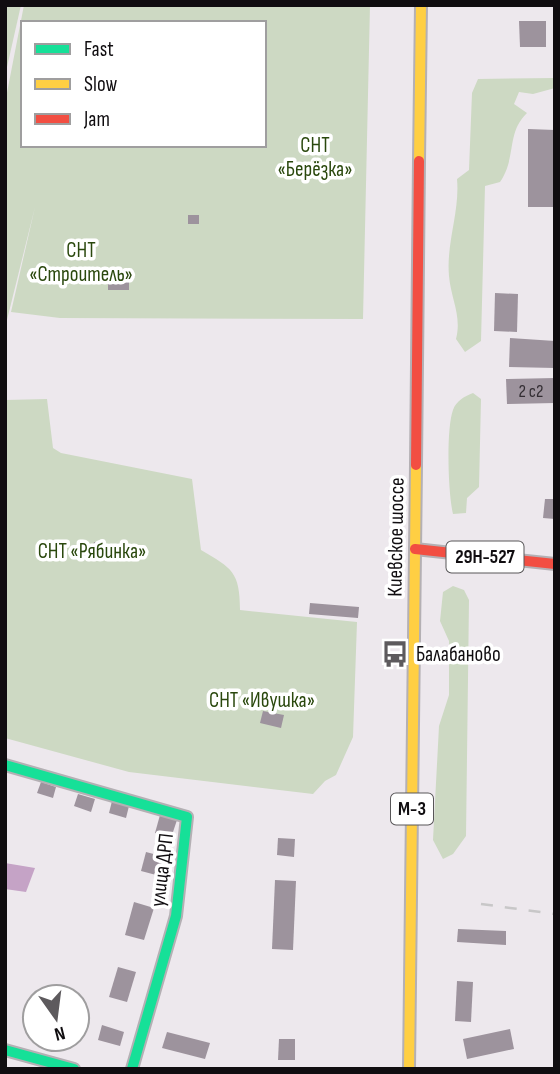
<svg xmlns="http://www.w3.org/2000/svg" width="560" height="1074" font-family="'Sofia Sans Condensed',sans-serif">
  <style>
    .green { fill: #cdd9c3; fill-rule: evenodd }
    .water { fill: #c5a3c6 }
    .building { fill: #9d939d }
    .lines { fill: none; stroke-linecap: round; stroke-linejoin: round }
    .fast-casing { stroke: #b4b0b4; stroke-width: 14 }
    .slow-casing { stroke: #b4b0b4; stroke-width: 14 }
    .jam-casing { stroke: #b4b0b4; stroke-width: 14 }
    .fast { stroke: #16e098; stroke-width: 10 }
    .slow { stroke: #ffcf43; stroke-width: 10 }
    .jam { stroke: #f24e42; stroke-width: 10 }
    .rail { stroke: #c8c7c8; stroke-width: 2.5; stroke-dasharray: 12 12; stroke-linecap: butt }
    .labels { text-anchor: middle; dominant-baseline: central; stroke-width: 7; stroke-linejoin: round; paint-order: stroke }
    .number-label { font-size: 18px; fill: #332e33 }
    .shield { fill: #fff; stroke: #585658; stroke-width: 2 }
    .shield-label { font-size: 19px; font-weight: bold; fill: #100d10 }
    .park-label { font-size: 21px; fill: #2a480d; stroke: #fff }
    .street-label { font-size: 21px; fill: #100d10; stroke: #fff }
    .poi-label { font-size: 21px; fill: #100d10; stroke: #fff; text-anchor: start }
  </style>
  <rect width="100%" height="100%" fill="#ede8ed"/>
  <!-- green -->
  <g class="green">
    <path d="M5,5h16l-16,71z"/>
    <path d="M24,5h346l-7,314 -303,-1 -49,-6 24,-105 -30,121v-225zM23,23h241v122h-241z"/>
    <path d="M555,78v10l-22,6 -14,-2 -5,12 13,9c-21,20 -10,44 -27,69l-15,4 -4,155 -16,11 -9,-13c6,-23 -5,-40 -7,-63 -3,-33 11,-65 8,-97l12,-9 3,-77 6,-14z"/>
    <path d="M473,393l8,6 -2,88 -12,11 -1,15 -13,1c-5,-20 -7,-85 0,-104 3,-9 12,-14 20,-17z"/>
    <path d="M47,399l6,49 8,5 131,26 9,71c31,18 39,22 39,60l117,12 -4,115 -17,38 -11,6 -12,13 -184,-22 -124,-34v-338z"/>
    <path d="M453,586l11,4 5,10 -3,236 -13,18 -10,5 -10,-19 6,-114 10,-31v-54l-9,-20 3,-29z"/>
  </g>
  <!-- water -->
  <path class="water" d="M5,863l30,5 -9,24 -21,-3z"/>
  <!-- building -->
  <g class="building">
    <path d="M519,21h27v26h-26z"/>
    <path d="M528,129l27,1v77h-27z"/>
    <rect x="188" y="215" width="11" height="9"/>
    <rect x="108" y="274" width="21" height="16"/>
    <path d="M495,293l23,1 -1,38 -23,-1z"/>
    <path d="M510,338l45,3v27l-46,-1z"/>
    <path d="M555,378v25l-48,1 -1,-25z"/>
    <path d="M545,499h10v20l-12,-1z"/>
    <path d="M94,542l13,2 -3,14 -13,-3z"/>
    <path d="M310,603l49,4 -1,11 -49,-4z"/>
    <path d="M263,711l21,4 -3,13 -21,-5z"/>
    <path d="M41,782l15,5 -3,11 -16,-5z"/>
    <path d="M78,794l17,5 -4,13 -17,-6z"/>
    <path d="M112,801l17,5 -3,12 -17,-5z"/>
    <path d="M160,815l17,5 -6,18 -16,-5z"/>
    <path d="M278,838l17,1 -1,18 -17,-2z"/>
    <path d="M146,852l19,5 -5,19 -19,-5z"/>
    <path d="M275,880l21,1 -3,69 -21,-1z"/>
    <path d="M134,902l20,6 -10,32 -19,-5z"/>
    <path d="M458,929l48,2v14l-49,-3z"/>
    <path d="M118,967l18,5 -9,30 -18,-5z"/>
    <path d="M457,981l16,1 -2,40 -16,-1z"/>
    <path d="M102,1025l22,7 -4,14 -22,-6z"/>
    <path d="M510,1029l4,20 -47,10 -4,-20z"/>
    <path d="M167,1032l43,11 -5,16 -43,-11z"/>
    <path d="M279,1039h16v21h-17z"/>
  </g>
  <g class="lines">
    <defs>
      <g id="fast">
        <path d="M5,765l182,52 -11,99 -44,153"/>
        <path d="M5,1050l69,19"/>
      </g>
      <g id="slow">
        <path d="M419,161l2,-156"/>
        <path d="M409,1069l7,-604"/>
      </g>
      <g id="jam">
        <path d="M416,465l3,-304"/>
        <path d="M415,549l140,15"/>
      </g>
    </defs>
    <!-- fast casing -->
    <use href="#fast" class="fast-casing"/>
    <!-- slow casing -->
    <use href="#slow" class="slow-casing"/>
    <!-- jam casing -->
    <use href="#jam" class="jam-casing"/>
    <!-- fast -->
    <use href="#fast" class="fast"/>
    <!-- slow -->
    <use href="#slow" class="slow"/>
    <!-- jam -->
    <use href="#jam" class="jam"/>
    <!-- rail -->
    <path class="rail" d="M481,904l74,10"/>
  </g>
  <!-- icons -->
  <defs>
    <symbol id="bus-bare" viewBox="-9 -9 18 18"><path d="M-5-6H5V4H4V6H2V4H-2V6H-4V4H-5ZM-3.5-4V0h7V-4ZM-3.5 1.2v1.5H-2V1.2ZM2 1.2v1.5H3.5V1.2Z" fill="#5d5a5d" stroke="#fff" stroke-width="2.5" paint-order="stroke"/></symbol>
  </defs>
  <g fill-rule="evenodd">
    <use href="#bus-bare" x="376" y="635" width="38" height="38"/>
  </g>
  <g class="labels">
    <!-- number labels -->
    <g class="number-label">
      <text x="531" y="391">2 с2</text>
    </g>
    <!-- shield labels -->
    <g class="shield">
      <rect x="446.5" y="541.5" width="77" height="31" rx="5"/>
      <rect x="391" y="793.5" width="42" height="31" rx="5"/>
    </g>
    <g class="shield-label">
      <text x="485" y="557">29Н-527</text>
      <text x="412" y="809">М-3</text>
    </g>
    <!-- park labels -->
    <g class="park-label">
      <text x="315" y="145">СНТ<tspan x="315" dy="24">«Берёзка»</tspan></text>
      <text x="81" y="250">СНТ<tspan x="81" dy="24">«Строитель»</tspan></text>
      <text x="92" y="551">СНТ «Рябинка»</text>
      <text x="262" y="700">СНТ «Ивушка»</text>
    </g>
    <!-- street labels -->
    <g class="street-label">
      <text transform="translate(396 537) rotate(-89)">Киевское шоссе</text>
      <text transform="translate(162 870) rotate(-83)">улица ДРП</text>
    </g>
    <!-- poi labels -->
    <g class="poi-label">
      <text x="416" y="654">Балабаново</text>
    </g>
  </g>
  <!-- border -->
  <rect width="560" height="1074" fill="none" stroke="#100d10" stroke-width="14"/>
  <!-- legend -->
  <rect x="21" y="21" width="245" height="126" fill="#ffffff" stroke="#9f9e9f" stroke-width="2"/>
  <rect x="35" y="44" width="35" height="10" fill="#16e098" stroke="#9f9e9f" stroke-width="2"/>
  <text x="84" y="56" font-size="21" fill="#100d10">Fast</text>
  <rect x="35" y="79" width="35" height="10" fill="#ffcf43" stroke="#9f9e9f" stroke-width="2"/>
  <text x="84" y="91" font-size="21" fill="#100d10">Slow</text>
  <rect x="35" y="114" width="35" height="10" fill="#f24e42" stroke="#9f9e9f" stroke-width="2"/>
  <text x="84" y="126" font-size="21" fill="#100d10">Jam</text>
  <!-- north arrow -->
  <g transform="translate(56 1018) rotate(166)"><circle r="33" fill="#ffffff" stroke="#9f9e9f" stroke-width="2"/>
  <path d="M0-5L12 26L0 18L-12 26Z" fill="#5d5a5d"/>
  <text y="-10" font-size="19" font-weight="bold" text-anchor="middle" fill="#100d10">N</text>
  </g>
</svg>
